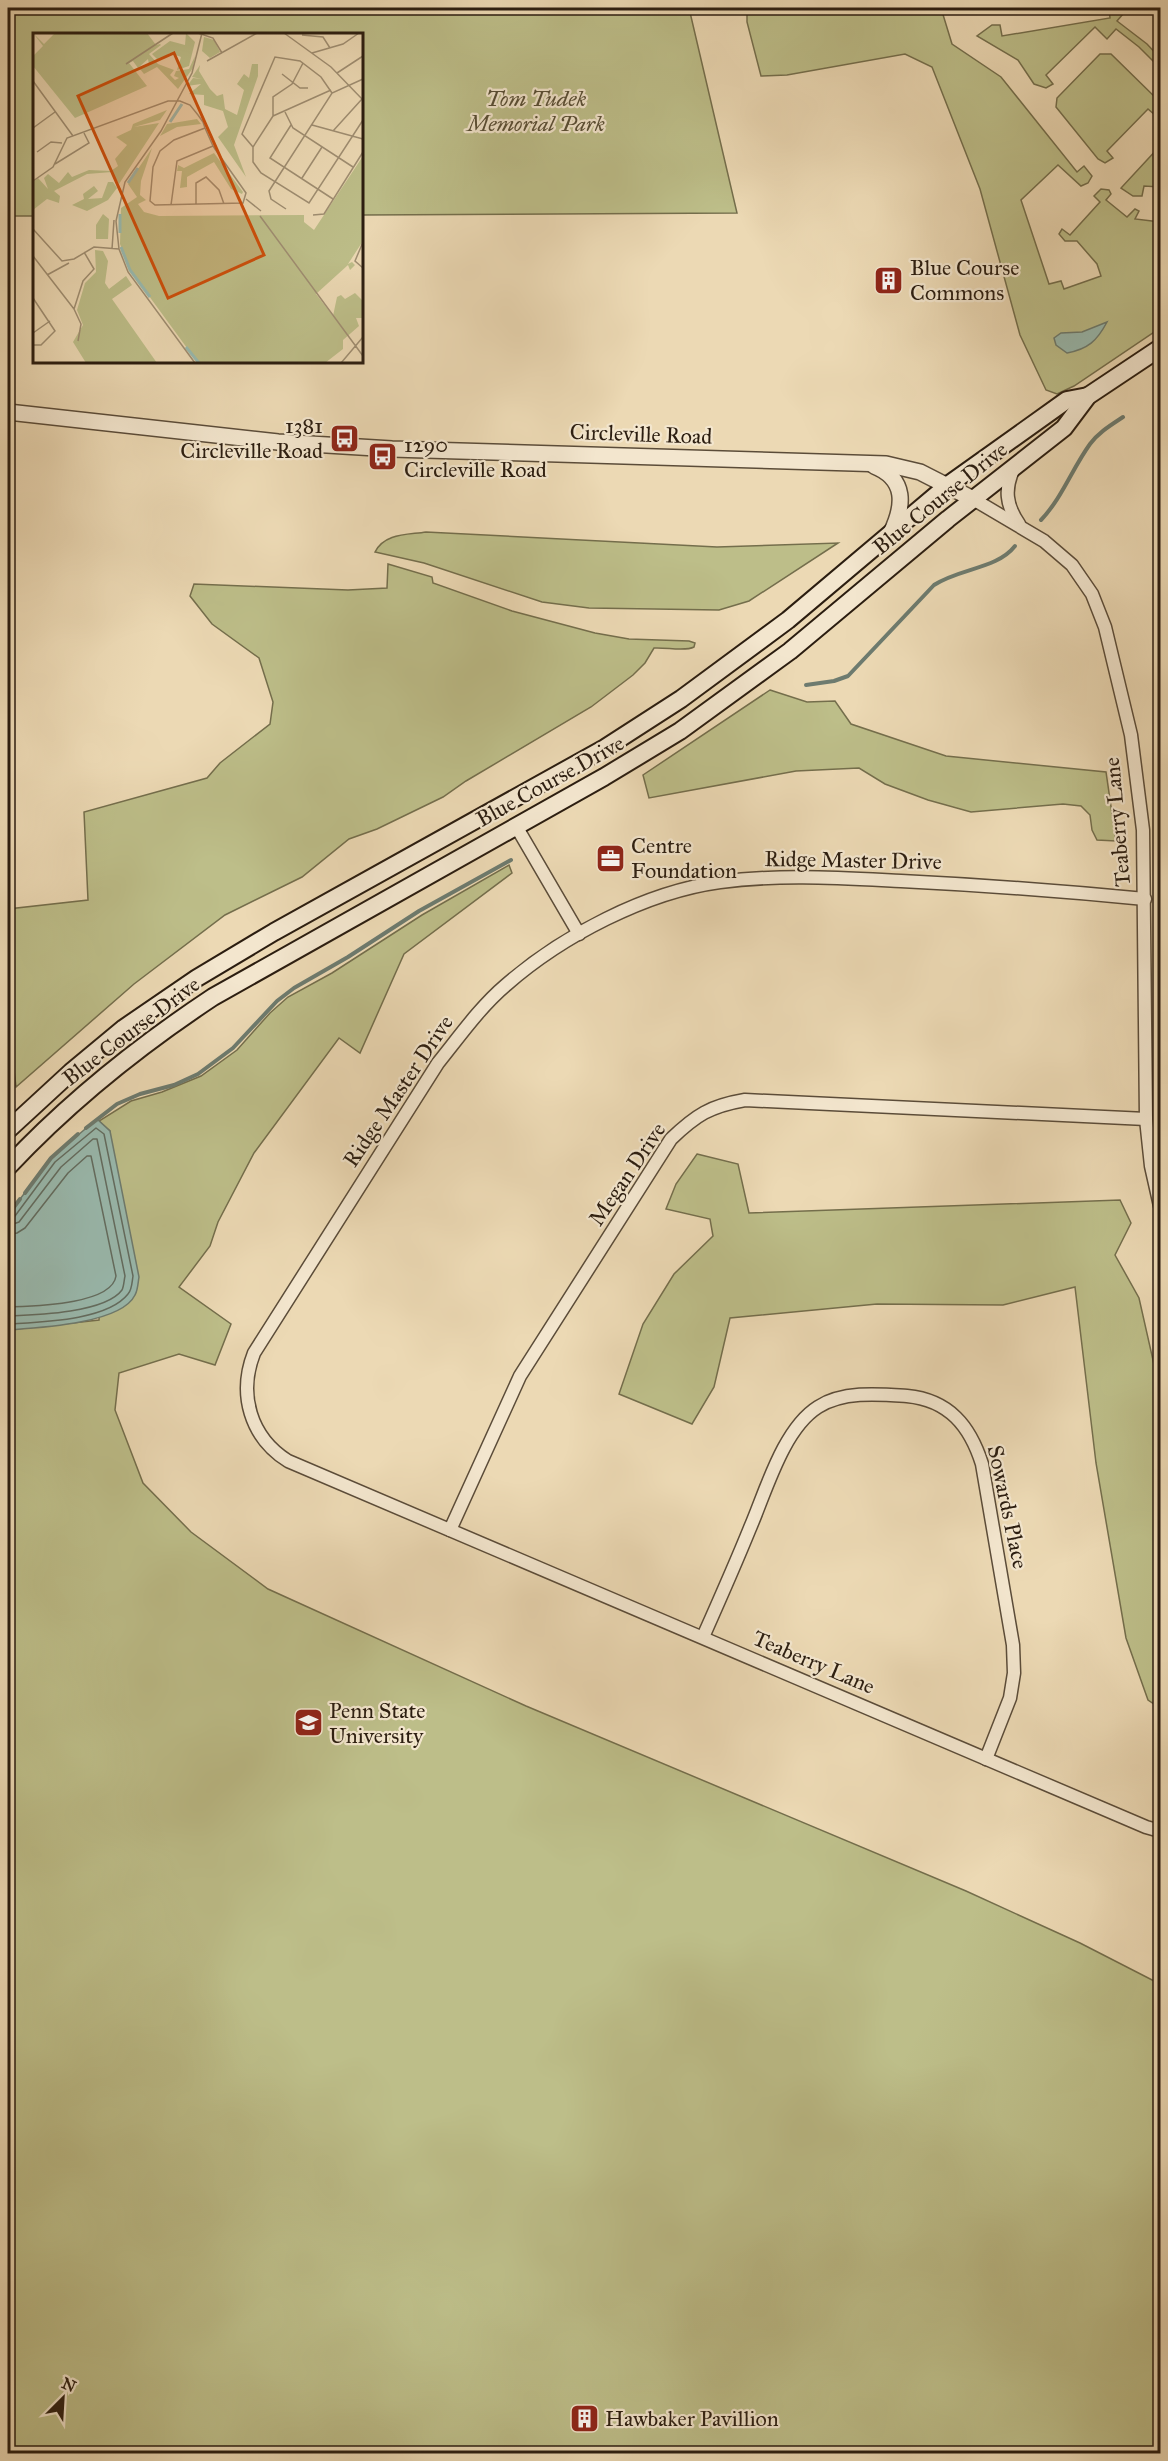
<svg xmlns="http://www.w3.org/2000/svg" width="1168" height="2461" font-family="'IM FELL Great Primer',serif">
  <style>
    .green { fill: #bdbe89; stroke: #746e4c; stroke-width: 1.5 }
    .water { fill: #99baaf; stroke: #6d7b6f; stroke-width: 1.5 }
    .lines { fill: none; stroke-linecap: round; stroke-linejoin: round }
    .shore { stroke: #626c60; stroke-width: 1.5 }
    .stream { stroke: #6d7b6f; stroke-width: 4 }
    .minor-casing { stroke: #5b4c39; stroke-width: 15 }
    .tertiary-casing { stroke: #5b4c39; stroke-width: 18 }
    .secondary-casing { stroke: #2b1d10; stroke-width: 20 }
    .minor { stroke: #f3e6ce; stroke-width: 12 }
    .tertiary { stroke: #f3e6ce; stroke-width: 15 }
    .secondary { stroke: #f3e6ce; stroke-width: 16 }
    .labels { text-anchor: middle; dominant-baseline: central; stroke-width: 4.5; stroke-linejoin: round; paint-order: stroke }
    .park-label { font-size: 22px; font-style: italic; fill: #574d34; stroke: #f3e6ce }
    .poi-label { font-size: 22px; fill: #2b1d10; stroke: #f3e6ce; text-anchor: start }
    .street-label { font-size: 22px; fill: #2b1d10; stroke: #f3e6ce }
    .inset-river { fill: none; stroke: #99baaf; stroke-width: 3 }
    .inset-road { fill: none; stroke: #9f8e72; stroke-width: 1.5 }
    .view { fill: #cc500d; fill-opacity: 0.15; stroke: #cc500d; stroke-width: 3 }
    .inset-edge { fill: none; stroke: #2b1d10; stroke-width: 3 }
  </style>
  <rect width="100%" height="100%" fill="#ecd9b4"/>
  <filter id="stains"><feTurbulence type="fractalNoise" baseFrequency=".00333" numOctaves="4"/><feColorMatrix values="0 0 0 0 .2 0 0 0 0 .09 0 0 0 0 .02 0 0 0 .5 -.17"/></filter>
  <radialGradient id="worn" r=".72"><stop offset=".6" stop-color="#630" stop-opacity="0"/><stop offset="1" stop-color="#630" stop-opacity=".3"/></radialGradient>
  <!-- green -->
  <g class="green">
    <path d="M8,8h681l48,205 -375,2v-181h-328v182h-26z"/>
    <path d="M752,8h10l3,6 35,-6h141l11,36 49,33 76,95 7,-6 8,10 -4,7 -7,3 -23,-21 -37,35 28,84 12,-3 3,8 37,-13 -4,-12 -20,-23h-12l-6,-7 3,-5 8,6 30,-33 -6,-6 7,-7 8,1 2,4 -5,6 21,17 8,-8 4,2 -4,8 25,3v106l-86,58 -17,8 -11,-4 -26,-55 -40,-146 -48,-122 -27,-13 -118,21 -26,1 -14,-54v-11z"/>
    <path d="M1116,8l7,6 -6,7 30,23 13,14v10l-21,-21 -23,-18 -9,10 -12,-12 -49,48 7,9 -7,4 -12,-4 -16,-24 -41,-24 15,-11h8l2,11 108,-18 -1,-9z"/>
    <path d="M1100,54h11l48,47v11l-3,4 -8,-7 -41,42 6,7 -8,5 -7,-4 -42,-52 1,-9z"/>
    <path d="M1160,146v41l-16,-1 -2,10h-9l-12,-8z"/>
    <path d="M426,532l291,15 121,-4 -89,58 -30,9 -130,-2 -47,-6 -118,-39 -49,-11c10,-19 32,-17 51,-20z"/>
    <path d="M388,564l44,13 1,6 79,28 83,22 34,6 60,2 6,2 -1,4c-9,5 -28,0 -40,1l-9,15 -12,12 -42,32 -125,74 -23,16 -66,32 -28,10 -47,38 -77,38 -91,69 -118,103 -8,-68v-110l80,-9 -4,-88 123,-34 13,-15 50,-39 3,-22 -14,-44 -47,-34 -22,-28 4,-12 154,6 39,-2z"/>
    <path d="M770,690l37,12 28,-1 16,23 95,32 160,16 10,69 -19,-1 -5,-10 -2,-15 -9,-9 -18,-2 -92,8 -43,-12 -43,-16 -26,-16 -63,3 -147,27 -6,-23z"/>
    <path d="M509,865l3,8 -108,81 -44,99 -21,-15 -85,115 -36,69 -8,24 -31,41 52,37 -16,41 -36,-11 -60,19 -4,37 28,73 48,49 77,57 258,117 440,185 114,52 80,41v469h-1152v-1123l91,-10 11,-189 -11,-10 32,-20 31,-9 39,-16 36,-26 33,-37 18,-16 44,-24 90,-58z"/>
    <path d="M697,1154l41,10 11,49 371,-13 11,23 -16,32 24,43 21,93v317l-12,-8 -22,-62 -30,-175 -21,-176 -72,18 -126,-1 -147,14 -16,69 -22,37 -73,-30 24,-70 31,-50 39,-38 -3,-17 -44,-10 10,-25z"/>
  </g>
  <!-- water -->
  <g class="water">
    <path d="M1107,322c-10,19 -19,27 -40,31l-11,-8 -2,-7 7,-5 21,-1z"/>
    <path d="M97,1119l13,12 29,146c-1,5 -1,13 -4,18 -14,29 -98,33 -127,35v-115l43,-57z"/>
  </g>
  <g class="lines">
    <!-- shore -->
    <g class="shore">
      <path d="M8,1218l7,-2 40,-54 41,-34 8,6 29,142c-1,6 -1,14 -5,18 -21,27 -89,28 -120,30"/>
      <path d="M8,1226l11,-4 42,-55 32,-28h4l28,137c-1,4 -1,10 -3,14 -17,23 -87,25 -114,26"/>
      <path d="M8,1235l9,-2 8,-5 43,-55 19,-17h4l25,120c-4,29 -84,30 -108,31"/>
    </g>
    <!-- stream -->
    <g class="stream">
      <path d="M1041,520c21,-22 31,-51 49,-76 9,-12 21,-19 33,-27"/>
      <path d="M806,685l28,-4 14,-5 86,-91c26,-17 63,-16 81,-39"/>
      <path d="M86,1128l31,-24 23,-10 34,-9 24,-11 35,-26 44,-47 17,-13 54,-31 71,-46 92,-51"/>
      <path d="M25,1193l26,-35 27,-24"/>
      <path d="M8,1215l12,-16"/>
    </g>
    <defs>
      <g id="minor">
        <path d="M1014,468c-10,21 -8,37 5,56"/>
        <path d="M973,499l71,42 28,24 20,29 13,33 26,108 12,95 3,289 5,47 9,40"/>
        <path d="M516,826l63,108"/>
        <path d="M1145,899c-82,-8 -163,-14 -244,-18 -61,-3 -121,-7 -181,1 -74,10 -158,54 -214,103 -26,22 -47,52 -68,78l-184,290c-16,41 -4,84 34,108l858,366 14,4"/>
        <path d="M450,1530l70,-154 151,-237c25,-24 39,-33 74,-39l401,19"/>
        <path d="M703,1637c16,-36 32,-72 47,-109 16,-37 33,-99 68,-121 25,-16 60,-13 89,-11 42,4 63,30 75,68l31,181 1,28 -4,25 -24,61"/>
      </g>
      <g id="tertiary">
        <path d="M8,412l270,30 114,7 494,15 34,8 53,27"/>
        <path d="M874,466c33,13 30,40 17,67"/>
      </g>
      <g id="secondary">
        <path d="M8,1130l63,-58 53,-44 73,-50 77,-46 331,-184 76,-49 107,-79 160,-135 119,-85 21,-4"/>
        <path d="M8,1167c61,-65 131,-121 205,-170l391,-220 76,-46 110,-80 158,-132 116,-91 24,-32 72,-48"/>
      </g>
    </defs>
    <!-- minor casing -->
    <use href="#minor" class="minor-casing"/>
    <!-- tertiary casing -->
    <use href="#tertiary" class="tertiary-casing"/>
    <!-- secondary casing -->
    <use href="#secondary" class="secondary-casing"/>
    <!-- minor -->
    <use href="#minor" class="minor"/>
    <!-- tertiary -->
    <use href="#tertiary" class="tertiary"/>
    <!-- secondary -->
    <use href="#secondary" class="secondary"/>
  </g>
  <!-- icons -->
  <defs>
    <symbol id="building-square" viewBox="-11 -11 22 22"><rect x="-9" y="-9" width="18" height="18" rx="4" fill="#8f2418" stroke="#f3e6ce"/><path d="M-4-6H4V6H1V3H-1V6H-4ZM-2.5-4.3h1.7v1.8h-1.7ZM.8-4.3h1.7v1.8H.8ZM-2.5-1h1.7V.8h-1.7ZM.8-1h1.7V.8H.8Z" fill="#fff"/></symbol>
    <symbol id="bus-square" viewBox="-11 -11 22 22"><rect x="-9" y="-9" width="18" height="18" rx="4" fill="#8f2418" stroke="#f3e6ce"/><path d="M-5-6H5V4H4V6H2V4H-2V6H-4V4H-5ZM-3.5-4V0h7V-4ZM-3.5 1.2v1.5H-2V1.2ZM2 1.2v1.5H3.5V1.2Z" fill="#fff"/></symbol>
    <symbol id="office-square" viewBox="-11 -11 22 22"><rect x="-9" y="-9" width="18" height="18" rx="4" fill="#8f2418" stroke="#f3e6ce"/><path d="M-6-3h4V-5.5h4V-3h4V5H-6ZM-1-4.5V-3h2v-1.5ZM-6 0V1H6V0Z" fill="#fff"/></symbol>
    <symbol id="university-square" viewBox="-11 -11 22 22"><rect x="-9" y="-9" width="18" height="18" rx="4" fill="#8f2418" stroke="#f3e6ce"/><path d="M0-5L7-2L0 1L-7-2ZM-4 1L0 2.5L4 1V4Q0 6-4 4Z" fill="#fff"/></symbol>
  </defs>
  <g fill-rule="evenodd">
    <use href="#building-square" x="872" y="264" width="33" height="33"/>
    <use href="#bus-square" x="328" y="422" width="33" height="33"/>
    <use href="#bus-square" x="366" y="440" width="33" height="33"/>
    <use href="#office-square" x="594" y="842" width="33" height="33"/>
    <use href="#university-square" x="292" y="1706" width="33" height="33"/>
    <use href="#building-square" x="568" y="2402" width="33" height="33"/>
  </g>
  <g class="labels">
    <!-- park labels -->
    <g class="park-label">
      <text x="536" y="98">Tom Tudek<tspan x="536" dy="25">Memorial Park</tspan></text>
    </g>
    <!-- poi labels -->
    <g class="poi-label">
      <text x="910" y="267">Blue Course<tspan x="910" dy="25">Commons</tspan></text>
      <text x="323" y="425" text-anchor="end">1381<tspan x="323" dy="25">Circleville Road</tspan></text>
      <text x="404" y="444">1290<tspan x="404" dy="25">Circleville Road</tspan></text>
      <text x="631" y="845">Centre<tspan x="631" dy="25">Foundation</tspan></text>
      <text x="329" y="1710">Penn State<tspan x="329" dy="25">University</tspan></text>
      <text x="605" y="2418">Hawbaker Pavillion</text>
    </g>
    <!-- street labels -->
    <g class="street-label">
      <text transform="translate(641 434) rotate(2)">Circleville Road</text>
      <text transform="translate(940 498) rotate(-39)">Blue Course Drive</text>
      <text transform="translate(550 781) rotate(-29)">Blue Course Drive</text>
      <text transform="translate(1117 822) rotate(-95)">Teaberry Lane</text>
      <text transform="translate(853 860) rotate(1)">Ridge Master Drive</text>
      <text transform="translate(131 1031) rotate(-37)">Blue Course Drive</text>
      <text transform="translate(398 1091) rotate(-56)">Ridge Master Drive</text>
      <text transform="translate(627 1174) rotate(-56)">Megan Drive</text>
      <text transform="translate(1008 1507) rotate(78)">Sowards Place</text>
      <text transform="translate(814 1662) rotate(23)">Teaberry Lane</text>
    </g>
  </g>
  <!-- overview -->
  <g transform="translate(33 33)">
    <rect width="330" height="330" fill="#ecd9b4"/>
    <path d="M0,0l11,11 11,-11h92l9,12 4,-1 1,1 -12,9 9,10 16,6 -4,5 5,5 4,-2 -5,-2 2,-5 13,-2 6,-13 -2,12 -15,21 -21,-22 -13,7 -4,-5 9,-5 -1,-5 -10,9 -5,-7 -4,2 18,23 -72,32 -42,-52v-10l10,-10zM153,0l9,9 -6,24 -12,4 4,-13 -11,-4 -11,8 -7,-7 18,-13 15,4zM171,4l10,3 6,12 -10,6 -8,-7zM219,31h6v12l-24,69 12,32 -28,-40 10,-10 -5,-16 -19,-6v-10l-15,-1 12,-10 -14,2 6,-8 9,1 -10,-2 8,-12 -1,6 11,18 7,7 6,-2 2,15 12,6 7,-25 -7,-6 7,-10 5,4zM134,77l-7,10 -26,7 25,-4 -40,61 -7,-12 -25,2 -33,17 6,5 -1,7 -12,-4 -14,11v-28l5,-4 10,11 -4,-11 4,-4 11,9 9,-11 4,5 17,-7 22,1 7,-5 -3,-7 12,-14 -11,-8 15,-7 2,-6zM164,86l4,5 -24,3 -17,9 7,-12zM119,115l-11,33 -1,14 6,5 -8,4 6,8 15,4 145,-1v7l10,8 49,-74v85l-15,23 4,-2 3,3 -5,5 -2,-5 -32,29 17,22 4,-19 4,-2 4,4 10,-6 8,8v17h-7l3,8 -16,14v9l-18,14h-126l-4,-4 -65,-89 -10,-26 1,-36 16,-11 -9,-13zM181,120l29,39 -1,2 -11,-5 -17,-27 -27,15v10l-7,1 2,-17h-5l1,-6 6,3zM75,149h5l4,6 -9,12 -21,11 -15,-6 12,-6 -1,-5 11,-8 4,5 -10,8 14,-1zM70,181l6,5 -1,20h-12v-14zM62,217l8,1 5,10 -3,22 4,6 17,-13 6,9 -20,14 45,64h-71l-13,-21 10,-17 -6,-15 8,-27 11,-11z" fill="#bdbe89"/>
    <path class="inset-river" d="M137,89l12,-18M95,150l10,-15M87,200v-19M88,214l9,23 20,27M153,314l13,16"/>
    <path class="inset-road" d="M165,0l15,5 9,15M251,0l47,34 32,33M269,2l21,2 7,11M279,20l31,-9 16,-11M174,28l50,-28M93,31l47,-31M304,40l26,-17M249,41l18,14h8M0,48l40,55M252,79l8,16 60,39M240,83l-20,31v15l8,11 48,30 54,-83M240,83l58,-26M240,83v-19l19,-13 11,-21M258,92l-21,33 63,41M279,92l51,14M0,95l22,-16M300,98l29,-32M220,114l-11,-13 33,-77 25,4 21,16 11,16M4,119l14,-10 11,1M22,131l34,-21 -5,-10M269,145l20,-31M0,148l20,-14 14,-29 101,-37h12l10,4 8,10 5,7 2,6 8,18 2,3 31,44 -3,10 -88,2 -5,-4 3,-34 7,-16 14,-11 31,-12M213,166l15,12M163,171v-21l10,-6 13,13 5,14M138,172l6,-44 36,-15M253,176l-15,-10 -2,-8 63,-98 31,-14M280,182l11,-1 39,-62M227,183l103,140M0,196l29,32 12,-2 20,-12 25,2M330,209l-8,19 8,7M79,216l2,-29M0,223l41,53M14,242l22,-12M0,265l22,33 -14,14h-8M0,300l17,-12M45,308l3,-17 -7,-15 9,-28 11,-12 -10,-17M162,330l-67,-91 -9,-23 -3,-28 9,-39 36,-51 31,-58 10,-40M308,330l22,-26"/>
    <path class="view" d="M141,20l90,202 -96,43 -90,-202z"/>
    <rect width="330" height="330" class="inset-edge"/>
  </g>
  <!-- margin -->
  <rect width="1168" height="2461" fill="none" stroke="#ecd9b4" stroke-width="30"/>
  <rect x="9" y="9" width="1150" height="2443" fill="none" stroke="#2b1d10" stroke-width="3"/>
  <rect x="15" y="15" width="1138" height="2431" fill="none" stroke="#2b1d10" stroke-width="1.5"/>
  <!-- north arrow -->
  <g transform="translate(63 2398) rotate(24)" stroke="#f3e6ce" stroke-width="4.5" paint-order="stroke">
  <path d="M0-4.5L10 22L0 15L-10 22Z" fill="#2b1d10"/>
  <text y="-9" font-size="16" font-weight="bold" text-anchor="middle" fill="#2b1d10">N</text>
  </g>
  <rect width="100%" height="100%" filter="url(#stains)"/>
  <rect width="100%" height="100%" fill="url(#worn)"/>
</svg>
